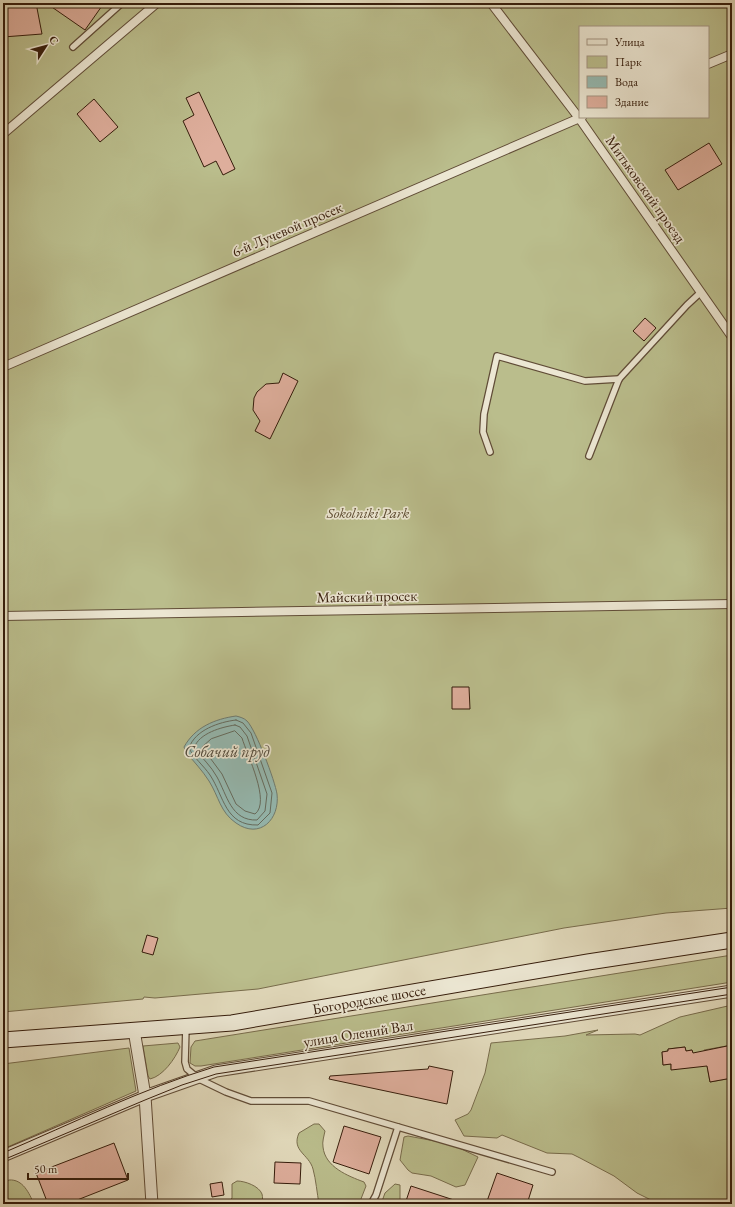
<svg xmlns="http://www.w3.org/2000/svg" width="735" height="1207" font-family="'EB Garamond',serif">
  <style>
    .green { fill: #babd8c; stroke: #786c4c; fill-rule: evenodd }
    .water { fill: #95bab2; stroke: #6f7b6f }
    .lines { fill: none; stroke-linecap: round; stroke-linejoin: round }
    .shore { stroke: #656b5e; stroke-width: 1 }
    .building { fill: #deae9c; stroke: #351c0b }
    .service-casing { stroke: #604c37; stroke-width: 8 }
    .pedestrian-casing { stroke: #604c37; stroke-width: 10 }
    .minor-casing { stroke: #604c37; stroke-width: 13 }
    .secondary-casing { stroke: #351c0b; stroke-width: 17 }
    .service { stroke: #ece7d3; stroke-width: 5.5 }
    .pedestrian { stroke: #ece7d3; stroke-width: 8 }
    .minor { stroke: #ece7d3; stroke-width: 11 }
    .secondary { stroke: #ece7d3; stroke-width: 15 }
    .tram { stroke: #351c0b; stroke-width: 1 }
    .labels { text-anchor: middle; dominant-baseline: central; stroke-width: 3.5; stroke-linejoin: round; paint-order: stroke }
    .street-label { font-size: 15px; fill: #351c0b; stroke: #ece7d3 }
    .park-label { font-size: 15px; font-style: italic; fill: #5d4c32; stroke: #ece7d3 }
    .water-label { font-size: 16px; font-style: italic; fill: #524b3d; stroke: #ece7d3 }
  </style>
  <rect width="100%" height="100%" fill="#e2dabc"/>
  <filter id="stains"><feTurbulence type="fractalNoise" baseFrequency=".005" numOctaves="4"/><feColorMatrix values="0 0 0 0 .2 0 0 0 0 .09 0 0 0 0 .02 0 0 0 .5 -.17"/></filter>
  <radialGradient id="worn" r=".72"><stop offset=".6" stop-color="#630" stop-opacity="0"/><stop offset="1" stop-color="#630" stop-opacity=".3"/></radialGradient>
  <!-- green -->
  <g class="green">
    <path d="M3,3h729v905l-66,5 -102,15 -306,61 -103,9 -11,-1 -1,2 -140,13zM580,27h128v90h-128z"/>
    <path d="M732,955v27l-531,84h-6l-5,-3 1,-16 4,-6z"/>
    <path d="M732,1005v40l-28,5 6,32 22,-4v126h-73l-22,-11 -23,-17 -34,-18 -8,-4 -25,-1 -45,-18 -5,3 -33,-2 -9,-16 13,-6 3,-4 14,-37 6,-30 74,-7 33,-6 -12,5 49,-1 5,1 40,-18zM685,1047l1,4 6,-1 2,17 -23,2v-5l-8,1 -1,-13 6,-1v-2z"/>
    <path d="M178,1043l2,4c-5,12 -17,29 -30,32l-2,-3 -5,-30z"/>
    <path d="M129,1048l7,43 -133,58v-85z"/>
    <path d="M314,1124h5l6,7c-1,5 -3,11 -2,16 2,20 25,29 41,35l2,4 -7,18h-40c-2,-11 -3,-24 -6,-35 -4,-15 -22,-18 -14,-36z"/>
    <path d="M408,1136l43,8 27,13 -13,28 -9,2 -25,-11 -19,-3 -4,-3 -8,-10 4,-23z"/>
    <path d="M9,1180c14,-1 20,13 25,24h-31v-21z"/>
    <path d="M237,1181c8,0 22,5 25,13 1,3 0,7 1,10h-35l4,-6v-14z"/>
    <path d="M395,1184l5,1v19h-19l4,-11z"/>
  </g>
  <!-- water -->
  <path class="water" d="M236,716c4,1 8,2 11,5 9,9 28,60 30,73 3,25 -17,46 -41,29 -16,-11 -17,-26 -27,-42 -7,-11 -15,-19 -23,-29l-2,-5c11,-20 31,-28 52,-31z"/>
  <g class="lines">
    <!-- shore -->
    <g class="shore">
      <path d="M236,720l7,3 8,10 21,60 -2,20 -12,12c-33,1 -34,-29 -48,-50 -6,-9 -17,-18 -21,-27 6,-18 30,-26 47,-28z"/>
      <path d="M235,725l5,2 7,9 20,58 -2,17 -8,9c-26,1 -30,-25 -40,-43 -6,-11 -15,-19 -23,-29 5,-15 28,-21 41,-23z"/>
      <path d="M235,731l7,7c5,17 29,64 13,76l-10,-3 -9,-7 -14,-30 -20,-27 9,-8z"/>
    </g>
  </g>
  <!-- building -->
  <g class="building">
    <path d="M3,3h33l6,31 -39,3z"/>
    <path d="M46,3h58l-19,27z"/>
    <path d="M199,92l36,77 -12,6 -7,-14 -12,6 -21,-46 11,-6 -8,-17z"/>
    <path d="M94,99l24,28 -18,15 -23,-28z"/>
    <path d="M709,143l13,21 -44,26 -13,-20z"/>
    <path d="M645,318l11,10 -12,13 -11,-10z"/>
    <path d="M283,373l15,8 -28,58 -15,-8 5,-10 -7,-11 1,-12 3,-6 9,-8 13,-1z"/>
    <path d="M452,687h17l1,22h-18z"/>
    <path d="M147,935l11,3 -5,17 -11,-3z"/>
    <path d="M732,1045v33l-22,4 -3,-16 -36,4v-6l-8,1 -1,-13 6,-1v-2l17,-2 1,4 6,-1 1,3z"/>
    <path d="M429,1066l24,5 -6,33 -118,-25 1,-3 98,-7z"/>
    <path d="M344,1126l37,11 -12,37 -36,-12z"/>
    <path d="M114,1143l14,37 -61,24h-19l-12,-31z"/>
    <path d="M275,1162l26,1 -1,21 -26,-1z"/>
    <path d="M497,1173l36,12 -6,19h-41z"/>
    <path d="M222,1182l2,13 -12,2 -2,-13z"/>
    <path d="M411,1186l49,16v2h-55z"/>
  </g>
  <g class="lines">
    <defs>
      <g id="service">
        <path d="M73,47l49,-44"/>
        <path d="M490,452l-7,-20 1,-18 13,-58 88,25 34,-2"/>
        <path d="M589,456l30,-77 68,-74 14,-13"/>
        <path d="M186,1026l-1,36 2,7 12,10 27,13 25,9h58l243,71"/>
        <path d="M371,1204l5,-9 22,-68"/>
      </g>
      <g id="pedestrian">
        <path d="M491,3l88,115 153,219"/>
        <path d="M708,64l24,-10"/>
        <path d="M3,134l154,-131"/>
        <path d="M3,367l579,-250"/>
        <path d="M3,616l729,-12"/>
      </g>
      <g id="minor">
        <path d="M134,1030l11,66 7,108"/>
        <path d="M3,1156l142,-60 71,-25 516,-80"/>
      </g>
      <path id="secondary" d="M3,1040l229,-17 356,-61 144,-22"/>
    </defs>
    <!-- service casing -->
    <use href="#service" class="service-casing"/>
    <!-- pedestrian casing -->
    <use href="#pedestrian" class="pedestrian-casing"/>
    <!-- minor casing -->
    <use href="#minor" class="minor-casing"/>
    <!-- secondary casing -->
    <use href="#secondary" class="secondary-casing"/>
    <!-- service -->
    <use href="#service" class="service"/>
    <!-- pedestrian -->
    <use href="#pedestrian" class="pedestrian"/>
    <!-- minor -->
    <use href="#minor" class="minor"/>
    <!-- secondary -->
    <use href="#secondary" class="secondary"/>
    <!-- tram -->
    <g class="tram">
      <path d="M3,1153c70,-30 139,-64 211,-86l518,-80"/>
      <path d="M3,1160l142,-60 37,-15 34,-11 516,-80"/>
    </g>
  </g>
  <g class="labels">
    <!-- street labels -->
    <g class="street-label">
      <text transform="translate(646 189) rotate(55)">Митьковский проезд</text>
      <text transform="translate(287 229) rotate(-23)">6-й Лучевой просек</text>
      <text transform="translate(367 596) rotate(-1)">Майский просек</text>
      <text transform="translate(369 999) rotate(-10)">Богородское шоссе</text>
      <text transform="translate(358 1033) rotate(-9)">улица Олений Вал</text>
    </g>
    <!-- park labels -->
    <g class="park-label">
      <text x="368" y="512">Sokolniki Park</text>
    </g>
    <!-- water labels -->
    <g class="water-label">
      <text x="227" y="751">Собачий пруд</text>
    </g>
  </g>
  <!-- margin -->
  <rect width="735" height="1207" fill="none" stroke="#e2dabc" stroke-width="16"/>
  <rect x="4" y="4" width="727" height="1199" fill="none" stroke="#351c0b" stroke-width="2"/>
  <rect x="8" y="8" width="719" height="1191" fill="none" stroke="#351c0b"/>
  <!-- legend -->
  <rect x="579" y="26" width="130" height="92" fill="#ece7d3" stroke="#a39683"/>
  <rect x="587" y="39" width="20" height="6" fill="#ece7d3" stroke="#a39683"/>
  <text x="615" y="46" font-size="12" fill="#351c0b">Улица</text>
  <rect x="587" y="56" width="20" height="12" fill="#babd8c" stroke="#a39683"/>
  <text x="615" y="66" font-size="12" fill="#351c0b">Парк</text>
  <rect x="587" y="76" width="20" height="12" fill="#95bab2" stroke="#a39683"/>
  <text x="615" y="86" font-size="12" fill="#351c0b">Вода</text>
  <rect x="587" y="96" width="20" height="12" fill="#deae9c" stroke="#a39683"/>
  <text x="615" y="106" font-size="12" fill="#351c0b">Здание</text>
  <!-- north arrow -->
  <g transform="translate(46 46) rotate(54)" stroke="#ece7d3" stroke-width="3" paint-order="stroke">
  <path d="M0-3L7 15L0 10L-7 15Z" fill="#351c0b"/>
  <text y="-6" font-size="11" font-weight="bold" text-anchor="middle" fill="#351c0b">С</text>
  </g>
  <!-- scale -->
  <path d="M28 1173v6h100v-6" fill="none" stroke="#351c0b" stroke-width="2"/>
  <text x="34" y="1173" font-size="12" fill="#351c0b" stroke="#ece7d3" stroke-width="3" paint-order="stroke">50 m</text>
  <rect width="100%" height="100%" filter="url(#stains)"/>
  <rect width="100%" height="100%" fill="url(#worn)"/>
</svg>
